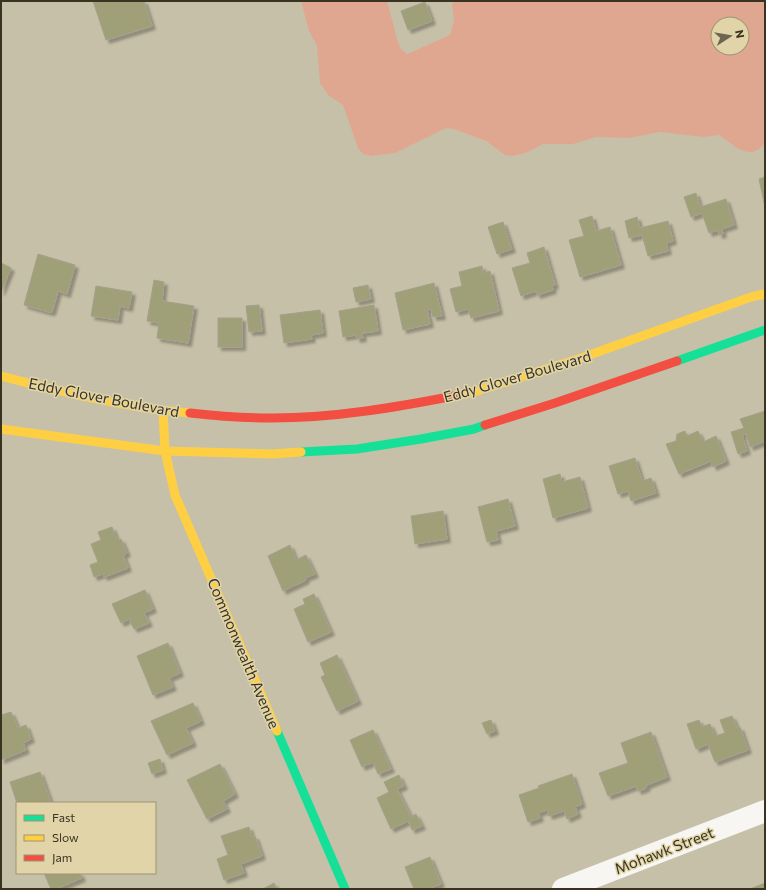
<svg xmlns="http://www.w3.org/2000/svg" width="766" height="890" font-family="Commissioner,sans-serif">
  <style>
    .green { fill: #dfa790; fill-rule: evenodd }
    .building { fill: #a0a078; stroke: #a2a08d; filter: url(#shadow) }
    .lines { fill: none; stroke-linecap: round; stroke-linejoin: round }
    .street { stroke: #f7f6f2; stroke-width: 22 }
    .fast { stroke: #16e098; stroke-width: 9 }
    .slow { stroke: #ffcf43; stroke-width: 9 }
    .jam { stroke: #f24e42; stroke-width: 9 }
    .labels { text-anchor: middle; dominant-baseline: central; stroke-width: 3; stroke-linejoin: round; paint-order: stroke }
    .street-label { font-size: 15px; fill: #393422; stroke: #e1d4a8 }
  </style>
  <defs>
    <filter id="shadow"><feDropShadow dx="3.5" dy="3.5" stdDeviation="1" flood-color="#0004"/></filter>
  </defs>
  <rect width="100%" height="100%" fill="#c7c0a8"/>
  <!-- green -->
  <path class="green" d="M301,1h86l11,41 3,7 6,5 43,-19 4,-15 -2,-15 2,-4h311v142c-16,20 -31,2 -46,-8l-16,2 -43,-5 -31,6 -33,-1 -23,7h-30l-15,8 -15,4 -8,-1 -19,-14 -32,-12 -8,-1 -51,25 -24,3 -8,-2 -5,-6 -15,-43 -14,-9 -9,-13 -3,-37 -8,-15zM718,24h24v24h-24z"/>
  <!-- building -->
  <g class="building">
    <path d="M93,1h51l8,25 -46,14z"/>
    <path d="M425,2l7,19 -24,9 -7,-19z"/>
    <path d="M765,177v30l-6,-28z"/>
    <path d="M696,193l4,14 26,-8 8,26 -12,4 1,5 -4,1 -1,-5 -9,3 -7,-20 -11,4 -7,-20z"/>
    <path d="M592,216l4,15 14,-4 11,38 -41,12 -11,-37 15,-4 -5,-16z"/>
    <path d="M637,217l3,11 28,-7 5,20 -7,2 2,8 -20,5 -6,-21 -13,3 -4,-17z"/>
    <path d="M503,222l9,27 -15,5 -9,-27z"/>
    <path d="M544,247l11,38 -3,1 1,4 -16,5 -1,-4 -15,5 -9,-28 18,-5 -3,-10z"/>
    <path d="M38,254l37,11 -8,29 -9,-3 -6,21h-3l-25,-7z"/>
    <path d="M1,263l10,5 -10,24z"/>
    <path d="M482,266l1,7 7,-2 9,40 -28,7 -3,-9 -12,3 -6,-23 12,-3 -3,-14z"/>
    <path d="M154,280l10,2 -2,19 32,5 -6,37 -31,-5 2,-15 -12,-2z"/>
    <path d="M434,283l8,33 -9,1 -2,-8 -4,1 3,14 -27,6 -8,-37z"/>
    <path d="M368,285l3,14 -15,3 -3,-14z"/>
    <path d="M96,286l36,6 -3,16 -9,-2 -2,14 -27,-4z"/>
    <path d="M259,305l3,26 -13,1 -3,-26z"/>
    <path d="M374,305l4,26 -16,2 1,5 -6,1 -1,-4 -13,2 -4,-26z"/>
    <path d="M320,310l3,23 -12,2 1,4 -28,4 -4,-28z"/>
    <rect x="218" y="318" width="24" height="29"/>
    <path d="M765,411v30l-15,6 -4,-13 -4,1 5,16 -9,3 -7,-22 13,-4 -4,-9z"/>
    <path d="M685,431l2,5 11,-5 5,11 13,-6 10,25 -13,6 -2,-6 -32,13 -13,-30 10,-3 1,-7z"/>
    <path d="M635,458l7,23 9,-3 5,15 -25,8 -3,-10 -10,3 -9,-28z"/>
    <path d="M560,474l2,8 18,-5 8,31 -35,10 -10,-39z"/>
    <path d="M508,499l7,27 -19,5 2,9 -11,2 -9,-35z"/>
    <path d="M443,511l4,28 -32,5 -4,-28z"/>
    <path d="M112,527l5,13 4,-1 6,14 -4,2 5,13 -24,9 -1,-3 -9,3 -4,-12 8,-3 -7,-18 10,-4 -3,-8z"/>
    <path d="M290,545l6,15 10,-5 9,19 -10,4 1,2 -23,11 -15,-35z"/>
    <path d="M145,590l8,19 -9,4 5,10 -15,6 -5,-10 -8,4 -9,-19z"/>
    <path d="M314,594l17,38 -23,10 -14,-33 11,-5 -2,-5z"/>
    <path d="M168,643l12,30 -11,5 4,9 -20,8 -16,-39z"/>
    <path d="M337,655l21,46 -21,10 -16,-34 4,-2 -5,-12z"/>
    <path d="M193,703l8,18 -15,7 7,15 -26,12 -16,-34z"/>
    <path d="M11,712l7,16 8,-3 5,14 -8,4 3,7 -25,10v-45z"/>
    <path d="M732,716l5,12 3,-1 8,23 -33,12 -7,-18 -12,5 -9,-25 12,-4 3,7 8,-3 5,12 10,-3 -5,-13z"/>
    <path d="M491,720l4,11 -8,3 -5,-11z"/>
    <path d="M373,730l18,39 -13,5 -5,-12 -11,5 -12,-27z"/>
    <path d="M651,732l16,45 -20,8 -1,3 -8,3 -2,-5 -28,10 -9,-23 29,-10 -7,-20z"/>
    <path d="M160,759l3,11 -11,4 -4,-11z"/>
    <path d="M220,764l15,30 -12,7 4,8 -20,10 -20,-39z"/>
    <path d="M40,772l11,31h-34l-7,-21z"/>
    <path d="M572,774l10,30 -7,3 3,7 -11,5 -3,-8 -15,5 -2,-6 -9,3 2,5 -12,4 -9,-27 20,-7 -1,-2z"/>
    <path d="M399,775l5,11 -7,3 14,28 5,-3 6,12 -10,4 -4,-9 -17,8 -14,-31 12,-6 -5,-10z"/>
    <path d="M249,827l3,10 3,-1 7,20 -21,8 3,9 -20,7 -7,-21 11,-4 -7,-19z"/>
    <path d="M430,857l11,27 -13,5h-14l-9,-22z"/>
    <path d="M44,873h36l2,5 -26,11h-5z"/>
    <path d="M274,883l3,6h-14z"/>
    <path d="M765,883v6h-15z"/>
  </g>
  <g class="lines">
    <!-- street -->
    <path class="street" d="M563,889l202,-78"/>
    <!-- fast -->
    <g class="fast">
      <path d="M677,361l88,-31"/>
      <path d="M301,452l56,-3 64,-10 53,-10 11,-4"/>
      <path d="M277,731l68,158"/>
    </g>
    <!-- slow -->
    <g class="slow">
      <path d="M1,376c62,16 125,32 189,37"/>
      <path d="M459,395l18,-4 104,-33 170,-61 14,-3"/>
      <path d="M163,411l2,40 10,44 102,236"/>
      <path d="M1,429l164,22 107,3 29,-2"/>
    </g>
    <!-- jam -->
    <g class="jam">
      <path d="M190,413c27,3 55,5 82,5 63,0 126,-11 187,-23"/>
      <path d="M485,425l70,-22 122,-42"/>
    </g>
  </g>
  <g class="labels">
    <!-- street labels -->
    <g class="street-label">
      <text transform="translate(517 376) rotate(-16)">Eddy Glover Boulevard</text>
      <text transform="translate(104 397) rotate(11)">Eddy Glover Boulevard</text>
      <text transform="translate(244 653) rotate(67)">Commonwealth Avenue</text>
      <text transform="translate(664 850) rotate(-21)">Mohawk Street</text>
    </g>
  </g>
  <!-- border -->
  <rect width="766" height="890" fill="none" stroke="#393422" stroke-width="4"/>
  <!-- legend -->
  <rect x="16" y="802" width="140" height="72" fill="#e1d4a8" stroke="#9e9472"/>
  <rect x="24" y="815" width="20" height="6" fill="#16e098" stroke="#9e9472"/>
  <text x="52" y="822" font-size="12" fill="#393422">Fast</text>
  <rect x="24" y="835" width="20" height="6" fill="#ffcf43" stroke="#9e9472"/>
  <text x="52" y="842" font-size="12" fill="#393422">Slow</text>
  <rect x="24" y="855" width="20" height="6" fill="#f24e42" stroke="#9e9472"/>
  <text x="52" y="862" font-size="12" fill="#393422">Jam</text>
  <!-- north arrow -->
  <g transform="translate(730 36) rotate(78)"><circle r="19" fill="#e1d4a8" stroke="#9e9472"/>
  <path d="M0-3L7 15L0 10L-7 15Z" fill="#6b6551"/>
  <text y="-6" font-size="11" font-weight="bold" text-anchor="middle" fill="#393422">N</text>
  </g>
</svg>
